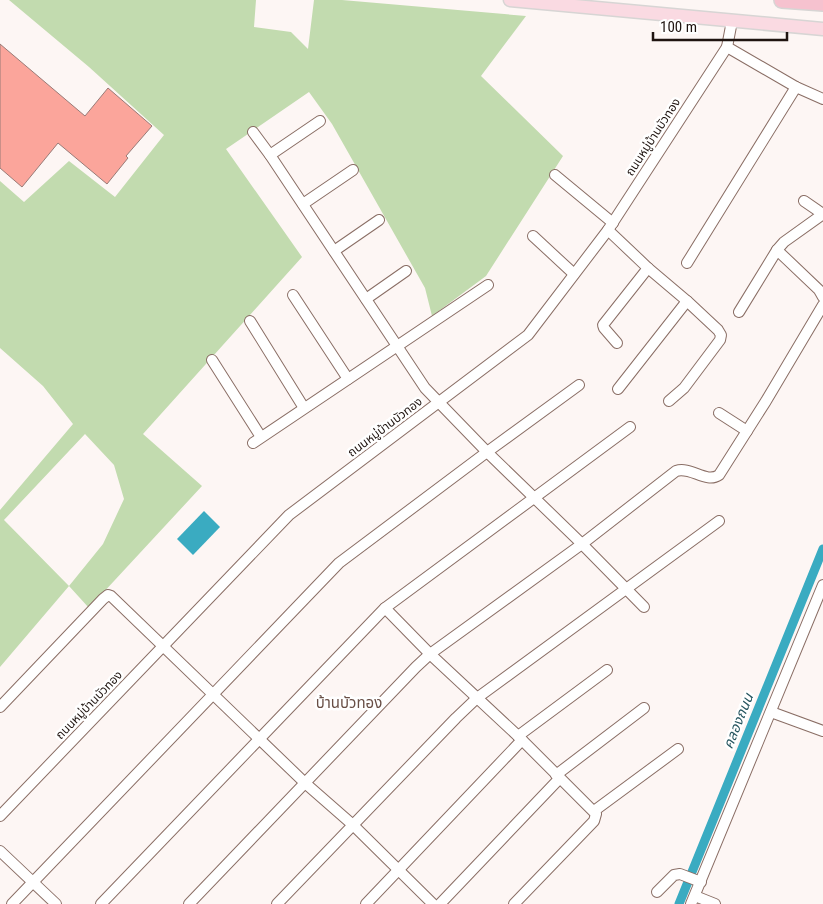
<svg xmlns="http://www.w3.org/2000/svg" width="823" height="904" font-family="'Roboto Condensed','Noto Sans Thai',sans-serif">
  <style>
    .green { fill: #c2dbaf; fill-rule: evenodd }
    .water { fill: #3aabc1 }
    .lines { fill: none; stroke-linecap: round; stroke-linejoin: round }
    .canal { stroke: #3aabc1; stroke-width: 9 }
    .building { fill: #fba59b; stroke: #997b77 }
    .minor-casing { stroke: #8a6e65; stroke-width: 12 }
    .major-casing { stroke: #d7d5d4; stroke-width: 15 }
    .highway-casing { stroke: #d7d5d4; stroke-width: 18 }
    .minor { stroke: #fff; stroke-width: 10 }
    .major { stroke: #fadae2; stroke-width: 12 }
    .highway { stroke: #f6c2cf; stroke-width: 15 }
    .labels { text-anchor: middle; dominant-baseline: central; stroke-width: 5; stroke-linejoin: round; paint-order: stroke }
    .street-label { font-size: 12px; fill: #1f1410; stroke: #fff }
    .water-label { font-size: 14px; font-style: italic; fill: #26555f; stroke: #fff }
    .quarter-label { font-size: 15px; fill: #684e45; stroke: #fff }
  </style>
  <rect width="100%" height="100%" fill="#fdf6f4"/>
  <!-- green -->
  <path class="green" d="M9,0h247l-2,27 37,5 17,17 6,-49h28l184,16 -45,60 82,80 -77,120 -54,40 -7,-28 -93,-164 -23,-32 -83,57 76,108 -159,177 59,52 -113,122 -20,-22 -69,81v-157l73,-86 -30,-38 -43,-38v-167l24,21 45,-41 46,36 49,-62 -75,-68zM85,434l29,31 10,34 -21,45 -34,42 -65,-66z"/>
  <!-- water -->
  <path class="water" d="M204,511l16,16 -27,28 -16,-16z"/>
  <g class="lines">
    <!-- canal -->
    <path class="canal" d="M679,904l144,-355"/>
  </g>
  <!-- building -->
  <path class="building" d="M0,44l85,72 23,-28 44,38 -26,30 2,2 -21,26 -49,-41 -36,44 -22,-19z"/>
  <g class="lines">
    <defs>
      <g id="minor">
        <path d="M727,47l69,40 27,12"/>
        <path d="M253,132l17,23 155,233 62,64 95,92 62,63"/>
        <path d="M270,155l50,-34"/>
        <path d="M555,175l58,48"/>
        <path d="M804,201l19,13"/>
        <path d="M303,204l50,-34"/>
        <path d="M608,230l40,38 39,33 -69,88"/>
        <path d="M533,236l41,38"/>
        <path d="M777,250l42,40 4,7"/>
        <path d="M334,251l45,-31"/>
        <path d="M687,263l109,-176"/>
        <path d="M293,295l55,84"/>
        <path d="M366,299l40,-28"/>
        <path d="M739,312l38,-62 7,-8 39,-28"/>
        <path d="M250,321l54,87"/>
        <path d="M617,343l-13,-15 -1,-3 45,-57"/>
        <path d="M212,360l49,77"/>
        <path d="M669,401l15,-13 36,-48 1,-5 -3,-5 -31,-29"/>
        <path d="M719,413l28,18"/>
        <path d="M253,443l235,-158"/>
        <path d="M385,608l45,46 88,82 78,78 -2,7 -80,83"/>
        <path d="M0,707l103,-108 5,-4 3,1 194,187 48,42 80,79"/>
        <path d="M771,712l52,19"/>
        <path d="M518,736l89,-66"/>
        <path d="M556,775l88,-67"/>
        <path d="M594,811l84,-62"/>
        <path d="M0,816l289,-301 239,-180 80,-105 119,-183 5,-26"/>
        <path d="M0,851l56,53"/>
        <path d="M657,892l17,-17 6,-1 21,8"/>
        <path d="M695,896l20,8"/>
        <path d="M12,904l327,-341 148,-111 92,-67"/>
        <path d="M101,904l284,-296 245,-181"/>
        <path d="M189,904l227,-237 14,-13 152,-110 94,-73c15,-5 30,13 43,4l47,-74 57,-96"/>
        <path d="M277,904l179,-186 21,-20 242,-177"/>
        <path d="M366,904l156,-164"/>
        <path d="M440,904l119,-125"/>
        <path d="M691,904l132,-319"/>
      </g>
      <path id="major" d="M510,0l313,29"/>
      <path id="highway" d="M782,0l41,3"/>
    </defs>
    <!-- minor casing -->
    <use href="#minor" class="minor-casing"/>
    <!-- major casing -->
    <use href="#major" class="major-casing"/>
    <!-- highway casing -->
    <use href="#highway" class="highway-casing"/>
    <!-- minor -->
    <use href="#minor" class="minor"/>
    <!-- major -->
    <use href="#major" class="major"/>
    <!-- highway -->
    <use href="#highway" class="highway"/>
  </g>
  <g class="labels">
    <!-- street labels -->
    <g class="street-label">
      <text transform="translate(653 137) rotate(-57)">ถนนหมู่บ้านบัวทอง</text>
      <text transform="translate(385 427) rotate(-37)">ถนนหมู่บ้านบัวทอง</text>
      <text transform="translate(89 705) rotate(-46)">ถนนหมู่บ้านบัวทอง</text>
    </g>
    <!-- water labels -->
    <g class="water-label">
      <text transform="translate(738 721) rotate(-68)">คลองถนน</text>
    </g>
    <!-- quarter labels -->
    <g class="quarter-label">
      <text x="349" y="703">บ้านบัวทอง</text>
    </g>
  </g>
  <!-- scale -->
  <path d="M653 32v8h134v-8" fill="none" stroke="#1f1410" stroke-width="2.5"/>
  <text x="660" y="32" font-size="15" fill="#1f1410" stroke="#ffffff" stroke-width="4" paint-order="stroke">100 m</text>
</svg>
